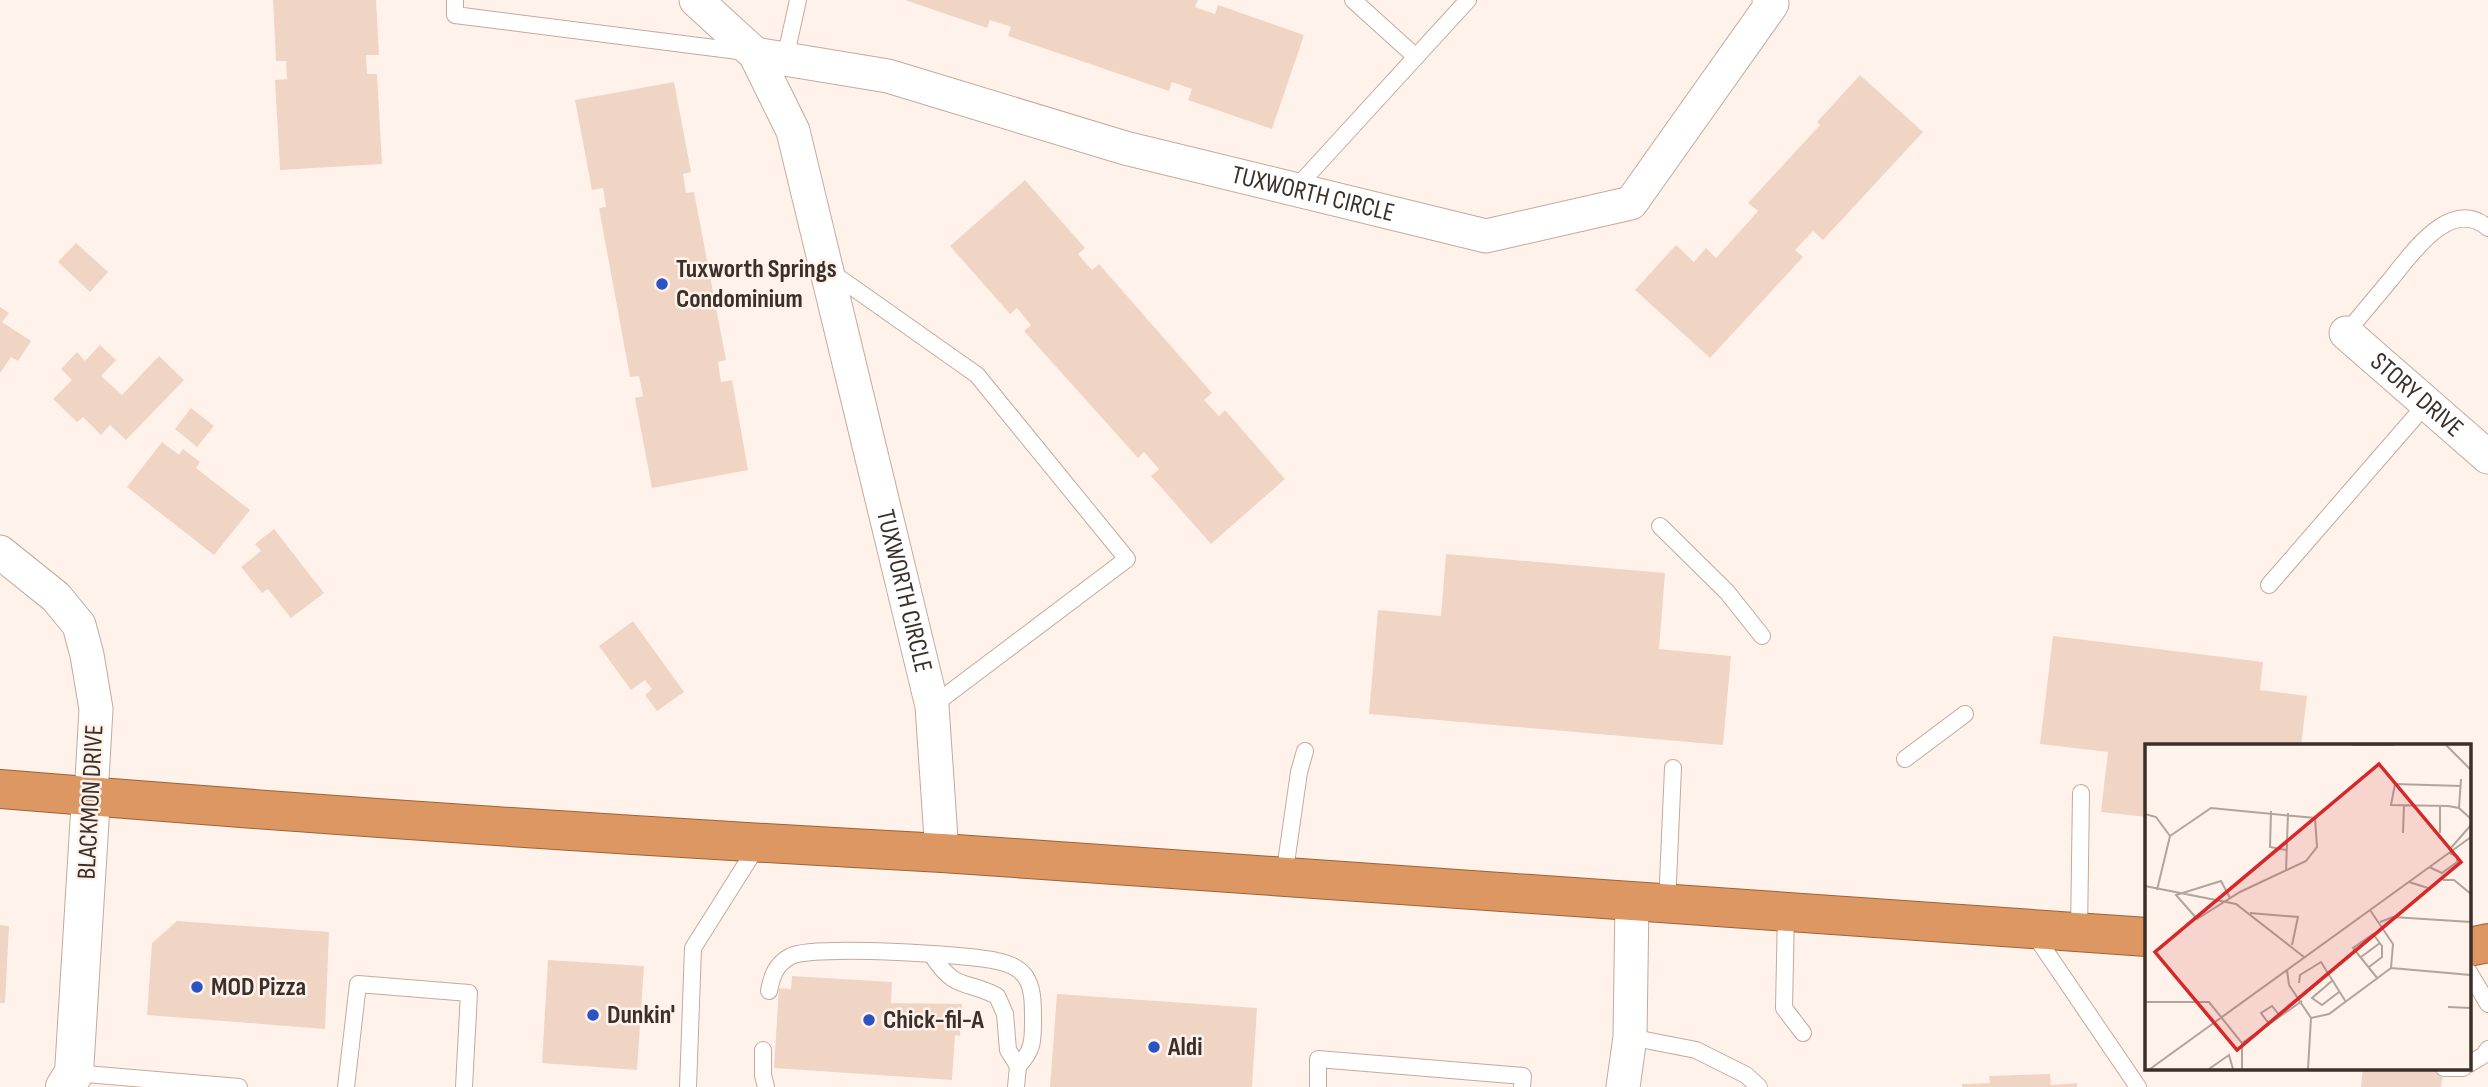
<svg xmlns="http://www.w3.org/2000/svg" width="2488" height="1087" font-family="'Sofia Sans Condensed',sans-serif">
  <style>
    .building { fill: #f1d5c4 }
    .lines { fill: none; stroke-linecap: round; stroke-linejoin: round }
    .service-casing { stroke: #c4aa99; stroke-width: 18 }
    .minor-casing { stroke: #c4aa99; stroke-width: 35 }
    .tertiary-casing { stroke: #c4aa99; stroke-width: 40 }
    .trunk-casing { stroke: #9d6235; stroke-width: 40 }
    .service { stroke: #fff; stroke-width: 16 }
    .minor { stroke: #fff; stroke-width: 33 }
    .tertiary { stroke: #fff; stroke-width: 38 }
    .trunk { stroke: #dc9762; stroke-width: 38 }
    .poi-dot { fill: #2b53c2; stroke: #fef2eb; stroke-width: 2.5 }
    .labels { text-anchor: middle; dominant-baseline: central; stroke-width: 5; stroke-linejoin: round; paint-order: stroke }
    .street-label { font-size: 26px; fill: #3a3029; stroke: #fef2eb }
    .poi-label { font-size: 26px; font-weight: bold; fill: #3a3029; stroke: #fef2eb; text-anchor: start }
    .inset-road { fill: none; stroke: #b0a49d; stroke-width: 2 }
    .view { fill: #d62828; fill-opacity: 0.15; stroke: #d62828; stroke-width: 3.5 }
    .inset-edge { fill: none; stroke: #3a3029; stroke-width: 3.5 }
  </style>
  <rect width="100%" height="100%" fill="#fef2eb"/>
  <!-- building -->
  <g class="building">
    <path d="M273,0h103l3,55h-13l1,19h10l5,90 -102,6 -5,-90 12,-1 -1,-18h-10z"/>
    <path d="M905,0h293l-3,7 20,7 3,-9 86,30 -32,94 -84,-29 4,-11 -20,-7 -3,9 -161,-55 3,-9 -21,-7 -3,8z"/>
    <path d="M1860,75l63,57 -100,108 -10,-9 -18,19 8,7 -93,101 -75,-68 41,-45 18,17 12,-14 10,10 42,-47 -10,-8 72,-78 -3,-3z"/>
    <path d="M674,82l17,90 -8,2 3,19 8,-1 32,168 -8,2 3,20 11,-2 16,90 -96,18 -17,-90 8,-2 -4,-20 -9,1 -31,-169 7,-1 -3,-19 -11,2 -17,-90z"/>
    <path d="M1025,180l60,68 -7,6 14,16 7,-6 113,129 -8,7 15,16 6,-6 60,69 -74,65 -60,-68 8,-7 -15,-17 -6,6 -114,-127 7,-6 -14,-17 -7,6 -60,-68z"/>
    <path d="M76,243l32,29 -18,20 -32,-30z"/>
    <path d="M0,307l9,6 -7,9 29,19 -13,20 -7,-4 -11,16z"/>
    <path d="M100,345l16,15 -15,16 21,19 37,-39 25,24 -58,60 -16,-15 -9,10 -18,-18 -6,5 -24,-23 19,-19 -11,-11 16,-17 8,9z"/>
    <path d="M191,408l23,18 -17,21 -22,-18z"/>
    <path d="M162,442l17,13 4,-6 17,13 -4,6 54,42 -36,45 -87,-68z"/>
    <path d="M274,529l50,64 -33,25 -23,-29 -6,4 -21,-26 20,-16 -6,-7z"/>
    <path d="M1446,554l219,19 -6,76 72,7 -8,89 -354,-31 9,-104 63,6z"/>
    <path d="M633,621l51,71 -27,19 -12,-16 7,-6 -7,-9 -14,10 -32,-44z"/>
    <path d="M2053,636l210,26 -3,28 47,6 -6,50h-154v71l-46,-5 7,-60 -68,-8z"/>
    <path d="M177,921l152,11 -4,97 -178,-14 5,-72z"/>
    <path d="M0,925l9,1 -4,77h-5z"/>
    <path d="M548,960l96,6 -7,104 -95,-7z"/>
    <path d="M792,976l100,6 -1,21 71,1 -2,32 -5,-1 -3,45 -178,-12 5,-80 12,1z"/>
    <path d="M1057,994l200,14 -5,79h-202z"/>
    <path d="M2363,1068h81l-3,19h-80z"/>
    <path d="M2050,1074l1,13h-89v-3l28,-1 -1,-7z"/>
    <path d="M2077,1083v4h-26v-2z"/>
  </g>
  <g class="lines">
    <defs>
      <g id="service">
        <path d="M455,0v15l291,37"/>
        <path d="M1353,0l63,57"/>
        <path d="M785,59l13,-59"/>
        <path d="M1295,189l173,-189"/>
        <path d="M831,272l146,103 150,184 -195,147"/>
        <path d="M2346,333c15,-18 30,-36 45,-54 21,-26 60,-83 97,-51"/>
        <path d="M1660,526l67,66 35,44"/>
        <path d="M2269,585l158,-182"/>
        <path d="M1905,759l60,-45"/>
        <path d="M1284,877l15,-105 6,-21"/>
        <path d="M1667,904l6,-136"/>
        <path d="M1786,912l-2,96 19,25"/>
        <path d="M2079,932l2,-139"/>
        <path d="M2034,934l104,153"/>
        <path d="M932,955c24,37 32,24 65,41l8,18 3,36 10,16 -2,21"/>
        <path d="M2469,972l19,32"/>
        <path d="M769,991c3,-16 7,-27 22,-35 22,-11 177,-2 206,5 10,2 22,7 28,15 8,11 8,28 8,41 0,22 1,33 -15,49"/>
        <path d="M1630,1037l66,13 50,25 13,12"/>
        <path d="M763,1050v25l3,12"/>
        <path d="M2469,1064l15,-9 4,-6"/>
        <path d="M2444,1068h19"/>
        <path d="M74,1073l165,14"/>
        <path d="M346,1087l12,-103 111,9 -5,94"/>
        <path d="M688,1087l5,-139 65,-103"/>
        <path d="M1318,1087v-28l205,17 -1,11"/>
      </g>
      <g id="minor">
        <path id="s1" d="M696,0l59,54 38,77 139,575 10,147"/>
        <path id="s2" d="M755,54l133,22 237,72 361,88 145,-33 141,-199 -3,-4"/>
        <path id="s3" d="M2346,333l142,124"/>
        <path d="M0,552l56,45 23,28 8,30 9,54 -5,88"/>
        <path d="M1623,1087l7,-50 2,-136"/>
      </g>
      <path id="tertiary" d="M65,1087l9,-14 17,-276"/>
      <g id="trunk">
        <path d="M0,789c314,26 628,47 942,64l1205,84"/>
        <path d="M2469,947l19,-4"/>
      </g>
    </defs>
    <!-- service casing -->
    <use href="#service" class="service-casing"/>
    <!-- minor casing -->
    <use href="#minor" class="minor-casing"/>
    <!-- tertiary casing -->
    <use href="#tertiary" class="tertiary-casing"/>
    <!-- trunk casing -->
    <use href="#trunk" class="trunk-casing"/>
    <!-- service -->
    <use href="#service" class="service"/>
    <!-- minor -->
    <use href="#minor" class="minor"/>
    <!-- tertiary -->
    <use href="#tertiary" class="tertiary"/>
    <!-- trunk -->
    <use href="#trunk" class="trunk"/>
  </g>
  <!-- markers -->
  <g class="poi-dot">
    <circle cx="662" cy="284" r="7"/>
    <circle cx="197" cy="987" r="7"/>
    <circle cx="593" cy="1015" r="7"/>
    <circle cx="869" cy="1020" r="7"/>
    <circle cx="1154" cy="1047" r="7"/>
  </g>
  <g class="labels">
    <!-- street labels -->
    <g class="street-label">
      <text stroke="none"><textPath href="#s2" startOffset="576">TUXWORTH CIRCLE</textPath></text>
      <text stroke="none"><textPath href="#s3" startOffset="94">STORY DRIVE</textPath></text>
      <text stroke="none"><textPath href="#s1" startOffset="639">TUXWORTH CIRCLE</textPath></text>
      <text transform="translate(91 802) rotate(-87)">BLACKMON DRIVE</text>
    </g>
    <!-- poi labels -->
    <g class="poi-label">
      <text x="676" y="269">Tuxworth Springs<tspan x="676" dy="30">Condominium</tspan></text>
      <text x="211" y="987">MOD Pizza</text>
      <text x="607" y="1015">Dunkin'</text>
      <text x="883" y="1020">Chick-fil-A</text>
      <text x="1168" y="1047">Aldi</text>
    </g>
  </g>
  <!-- overview -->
  <g transform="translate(2145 744)">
    <rect width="326" height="326" fill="#fef2eb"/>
    <path class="inset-road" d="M207,1h42M301,1l25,25M316,42l-66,-2 -4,21 57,1 11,2 12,11M314,64l2,-29M126,67l-1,36 16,3M0,70l11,3 14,19M258,89l1,-28M295,89v-27M305,105l21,-24M284,123l13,6 15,-11 1,-5 -8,-4M141,127l2,-58M298,136h11l17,14M264,138l22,7M0,142l91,18 68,53M12,146l13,-54 41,-28 104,10 2,29 -11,14 -66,31 -43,27 -21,-24 45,-14 9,17M105,169l48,4 -6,28M235,178l13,-5 78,5M216,213l19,-14M224,223l13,-10v-11l-9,-12 -20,14 25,31M246,224l80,7M142,226l2,15 22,33 -3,51M188,236l-21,18 10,7 17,-13M154,239l1,-8 21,-13 25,40M0,258h64l33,41v26M303,263l23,1M166,274l18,-4 62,-46 2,-24 -23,-34M124,280l-8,-11 11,-7 8,10M97,299l60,-42M5,325l321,-232M64,325l20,-14 4,14"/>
    <path class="view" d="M234,20l82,98 -224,188 -82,-98z"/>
    <rect width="326" height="326" class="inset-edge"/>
  </g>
</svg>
